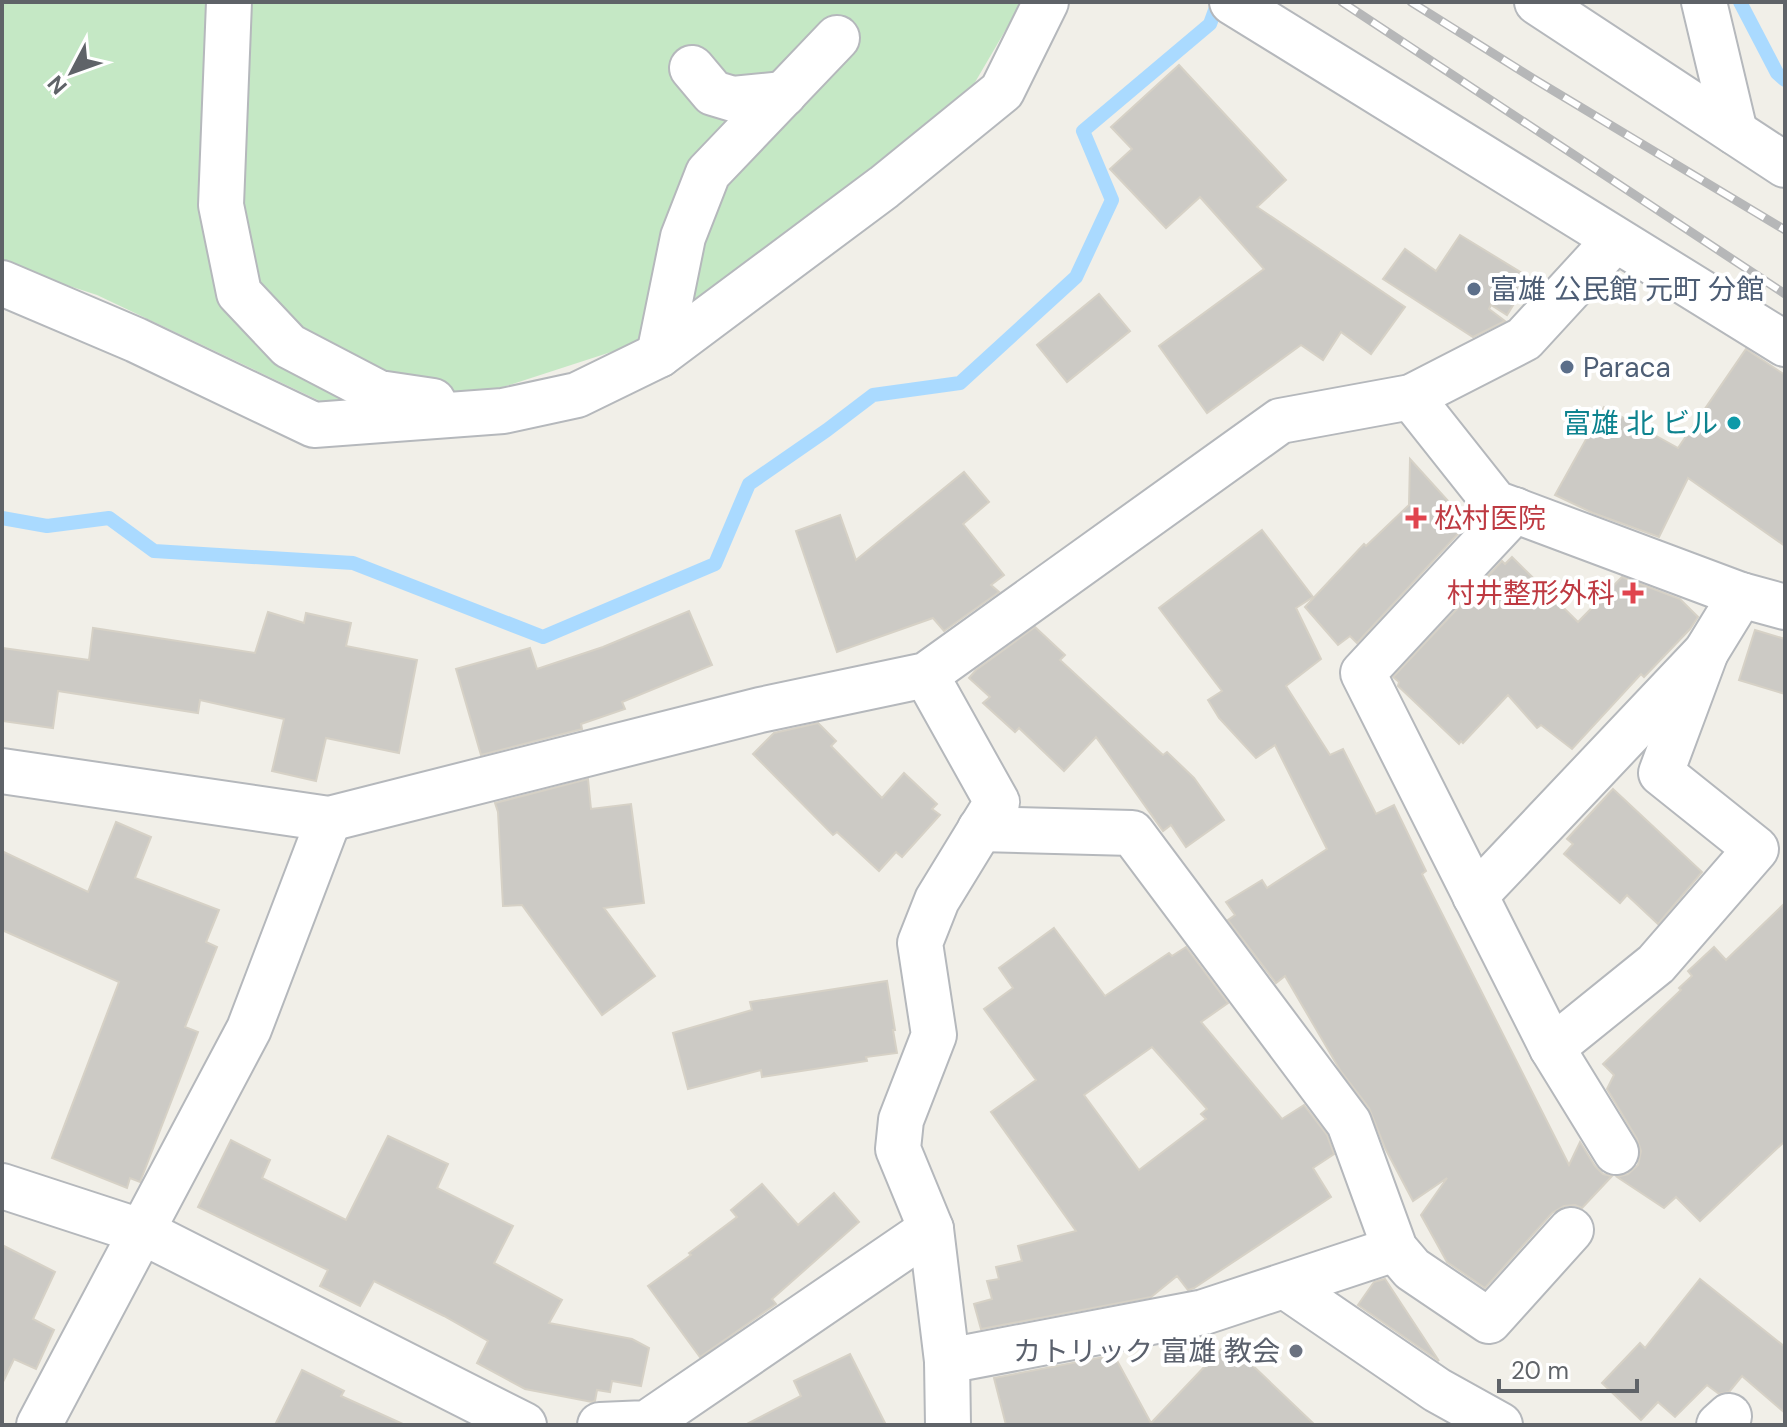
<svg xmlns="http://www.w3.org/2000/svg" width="1787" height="1427" font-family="'DM Sans','Noto Sans JP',sans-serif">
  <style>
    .green { fill: #c5e8c5 }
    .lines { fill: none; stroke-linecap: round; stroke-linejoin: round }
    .stream { stroke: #aadaff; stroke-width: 14 }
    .building { fill: #cccac5; stroke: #d6d1c6; stroke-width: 2; fill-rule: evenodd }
    .minor-casing { stroke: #b5b8bc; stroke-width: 48 }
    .minor { stroke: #fff; stroke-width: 44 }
    .rail-casing { stroke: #b6b7b8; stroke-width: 9 }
    .rail { stroke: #fff; stroke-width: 6; stroke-dasharray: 18; stroke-linecap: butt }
    .service-dot { fill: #5c6f8a; stroke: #fff; stroke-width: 3 }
    .culture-dot { fill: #0f9aa8; stroke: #fff; stroke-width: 3 }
    .health-dot { fill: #e0444e; stroke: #fff; stroke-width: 3 }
    .worship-dot { fill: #6b7280; stroke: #fff; stroke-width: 3 }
    .labels { text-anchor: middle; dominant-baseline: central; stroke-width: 8; stroke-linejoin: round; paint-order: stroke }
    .service-label { font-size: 28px; fill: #4e5e75; stroke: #fff; text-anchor: start }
    .culture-label { font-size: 28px; fill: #0d838f; stroke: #fff; text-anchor: end }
    .health-label { font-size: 28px; fill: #be3a42; stroke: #fff; text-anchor: start }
    .worship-label { font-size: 28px; fill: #5b616d; stroke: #fff; text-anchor: end }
  </style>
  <rect width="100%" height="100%" fill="#f1efe8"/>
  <!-- green -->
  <path class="green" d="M2,2h1020l-55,94 -319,244 -145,47 -134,24 -49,-10 -223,-106 -95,-31z"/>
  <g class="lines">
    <!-- stream -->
    <g class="stream">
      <path d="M1740,2l37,71 8,7"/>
      <path d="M2,518l45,8 62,-8 45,33 199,12 190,74 172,-73 34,-80 78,-54 46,-35 87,-12 116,-106 36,-77 -29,-69 127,-107 8,-22"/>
    </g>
  </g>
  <!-- building -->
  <g class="building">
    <path d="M1179,65l107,115 -29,27 148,100 -34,47 -30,-22 -18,28 -22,-15 -94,68 -48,-67 105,-77 -64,-72 -34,31 -56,-59 22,-20 -21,-22z"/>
    <path d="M1460,235l70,43 -23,37 -16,-10 -2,4 16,12 -32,16 -90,-58 22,-30 31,22z"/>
    <path d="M1099,294l31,37 -63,51 -30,-37z"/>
    <path d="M1746,349l39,26v171l-97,-68 -29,59 -66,-24 -38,-18 49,-88 74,41z"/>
    <path d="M1410,459l58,64 -111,120 -7,-7 -12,9 -33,-38 59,-63 2,2 43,-41z"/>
    <path d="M964,472l25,30 -26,22 41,51 -13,10 8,7 -55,39 -11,-13 -96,34 -41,-121 44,-16 16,45z"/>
    <path d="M1262,530l51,67 -17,11 25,51 -35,27 44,69 13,-6 33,65 18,-9 32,66 -4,3 147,291 11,-23 15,24 8,8 9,2 -30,32 -7,-3 -11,1 -12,7 -67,75 -38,-26 -26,-47 26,-37 -34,23 -28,-53 -16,-40 -29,-38 -55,-94 -9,7 -48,-63 7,-5 -9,-13 36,-22 5,8 60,-39 -52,-104 -19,13 -37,-40 -11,-18 14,-9 -63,-83z"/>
    <path d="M1512,557l66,65 44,-45 58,22 18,18 -8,12 -46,48 -3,-3 -69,75 -31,-24 -4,3 -29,-33 -45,48 -2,-2 -2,3 -61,-58 1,-4 -6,-5 109,-116 3,3z"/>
    <path d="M689,611l23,54 -90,37 3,7 -44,15 1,5 -101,26 -25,-86 74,-21 7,21 66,-22z"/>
    <path d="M268,612l36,11 2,-10 45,10 -5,23 71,14 -18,93 -73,-15 -10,43 -44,-10 12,-52 -84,-19 -2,13 -140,-22 -5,37 -51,-7v-73l87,12 4,-32 162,25z"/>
    <path d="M1035,627l30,28 -5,5 103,95 4,-3 27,26 30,42 -38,27 -15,-22 -8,6 -67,-94 -32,34 -45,-43 -4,4 -32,-29 7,-6 -21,-19 7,-8z"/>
    <path d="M1755,630l30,9v55l-46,-14z"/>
    <path d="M818,723l18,18 -5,5 51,52 22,-25 33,31 -5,5 8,6 -38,42 -6,-5 -17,19 -42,-39 -4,3 -80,-81 21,-21z"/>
    <path d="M588,779l3,30 40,-5 13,99 -40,5 51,68 -53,39 -80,-110 -19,1 -5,-94 -3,-9z"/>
    <path d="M1613,789l89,83 -44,52 -31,-29 -7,8 -56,-49 9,-10 -6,-5z"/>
    <path d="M116,822l35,15 -16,41 84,32 -13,32 11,5 -32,80 13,5 -58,150 -10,-4 -3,10 -75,-30 67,-176 -117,-52v-79l86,41z"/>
    <path d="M1785,903v238l-85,80 -24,-24 -12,11 -47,-31 11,-3 10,-9 3,-14 -4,-12 -30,-50 7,-14 -11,-11 78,-74 -2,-2 13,-12 -4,-5 26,-24 12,13z"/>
    <path d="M1054,928l51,68 64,-43 3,3 14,-9 42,56 -27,19 81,97 22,-14 23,30 7,19 -21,14 18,29 -137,91 -6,2 -11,-14 -26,21 -170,32 -7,-25 18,-5 -5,-18 12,-2 -3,-12 26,-6 -4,-15 58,-15 -85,-119 45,-32 -52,-71 29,-21 -14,-20zM1152,1047l55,62 -6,5 5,5 -67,51 -55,-75z"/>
    <path d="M887,981l8,49h-2l4,23 -31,4 1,4 -105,16 -1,-7 -73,19 -15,-56 79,-23 -2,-8z"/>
    <path d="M388,1136l60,28 -11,24 76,38 -19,37 68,37 -13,23 83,16 17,9 -8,38 -29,-5 -2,11 -13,-2 -2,11 -3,1 -67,-13 -48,-26 11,-22 -44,-25 -70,-35 -14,25 -40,-20 8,-16 -130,-63 33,-67 39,20 -8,18 84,42z"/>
    <path d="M762,1184l36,41 36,-32 25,29 -87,77 4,5 -76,53 -52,-71 43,-31 -2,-2 48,-36 -6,-7z"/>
    <path d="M2,1245l53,27 -22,47 21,11 -18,39 -22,-10 -12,25z"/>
    <path d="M1385,1279l54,82 -81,-56 16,-23z"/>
    <path d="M1700,1279l85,68v66l-43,-37 -13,16 -10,2 -12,-9 -32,32 -17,-15 -17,18 -39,-37 38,-40 5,5z"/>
    <path d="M1228,1342l87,83h-309l-12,-47 120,-23 37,68z"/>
    <path d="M850,1354l36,71h-141l56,-29 -7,-15z"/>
    <path d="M302,1370l42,21 -3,5 64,29h-130z"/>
  </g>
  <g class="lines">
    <defs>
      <g id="minor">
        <path d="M229,2l-8,203 18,88 50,53 90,47 54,8"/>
        <path d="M1232,2l553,342"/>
        <path d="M1537,2l248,163"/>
        <path d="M1704,2l31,130"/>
        <path d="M692,68l21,25 20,6 51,-5"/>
        <path d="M2,283l134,57 178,85 189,-14 74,-16 82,-40 225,-168 118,-96 44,-89"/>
        <path d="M659,355l24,-118 25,-64 129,-135"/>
        <path d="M1411,397l84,106 246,92 44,12"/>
        <path d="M1515,510l-152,163 189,375 64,104"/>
        <path d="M926,675l71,127 -60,98 -17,43 14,92 -33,85 -3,29 33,80 16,132 1,64"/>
        <path d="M2,771l327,48 431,-109 166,-35 354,-254 131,-24 113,-58 91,-99"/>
        <path d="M980,829l152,4 217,290 46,126 17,20 77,52 82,-91"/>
        <path d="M1475,896l231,-244 35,-57"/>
        <path d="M1552,1048l104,-84 100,-115 -95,-76 45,-121"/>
        <path d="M2,1186l141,46 381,193"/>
        <path d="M1285,1286l152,104 63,35"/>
        <path d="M947,1361l257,-49 191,-63"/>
        <path d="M39,1425l210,-396 80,-210"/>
        <path d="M600,1425l47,-2 284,-194"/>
        <path d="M1719,1425l10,-9"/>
      </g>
    </defs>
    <!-- minor casing -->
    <use href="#minor" class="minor-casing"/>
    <!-- minor -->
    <use href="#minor" class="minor"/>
    <defs>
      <g id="rail">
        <path d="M1342,2l443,292"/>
        <path d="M1411,2l123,77 251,151"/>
      </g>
    </defs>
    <!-- rail casing -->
    <use href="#rail" class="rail-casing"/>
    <!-- rail -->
    <use href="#rail" class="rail"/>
  </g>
  <!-- markers -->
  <g class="service-dot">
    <circle cx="1474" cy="289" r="8"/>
    <circle cx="1567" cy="367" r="8"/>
  </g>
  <circle class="culture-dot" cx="1734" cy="423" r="8"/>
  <g class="health-dot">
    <path d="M1412 506h8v8h8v8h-8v8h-8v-8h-8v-8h8z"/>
    <path d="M1629 581h8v8h8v8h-8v8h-8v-8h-8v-8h8z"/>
  </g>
  <circle class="worship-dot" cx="1296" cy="1351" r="8"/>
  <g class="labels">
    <!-- service labels -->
    <g class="service-label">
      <text x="1490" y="289">富雄 公民館 元町 分館</text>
      <text x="1583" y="367">Paraca</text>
    </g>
    <!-- culture labels -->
    <g class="culture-label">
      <text x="1718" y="423">富雄 北 ビル</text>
    </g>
    <!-- health labels -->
    <g class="health-label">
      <text x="1434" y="518">松村医院</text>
      <text x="1615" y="593" text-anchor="end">村井整形外科</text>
    </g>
    <!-- worship labels -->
    <g class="worship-label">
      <text x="1280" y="1351">カトリック 富雄 教会</text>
    </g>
  </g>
  <!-- border -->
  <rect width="1787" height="1427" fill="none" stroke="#5f6368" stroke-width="8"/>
  <!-- north arrow -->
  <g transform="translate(72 72) rotate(229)" stroke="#ffffff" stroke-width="6" paint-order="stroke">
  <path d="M0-6L14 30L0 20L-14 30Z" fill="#5f6368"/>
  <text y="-12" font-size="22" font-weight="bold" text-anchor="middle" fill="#5f6368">N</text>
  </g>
  <!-- scale -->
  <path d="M1499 1379v12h138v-12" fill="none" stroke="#5f6368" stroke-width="4"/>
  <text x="1511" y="1379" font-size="24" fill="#5f6368" stroke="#ffffff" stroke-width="6" paint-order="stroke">20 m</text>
</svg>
